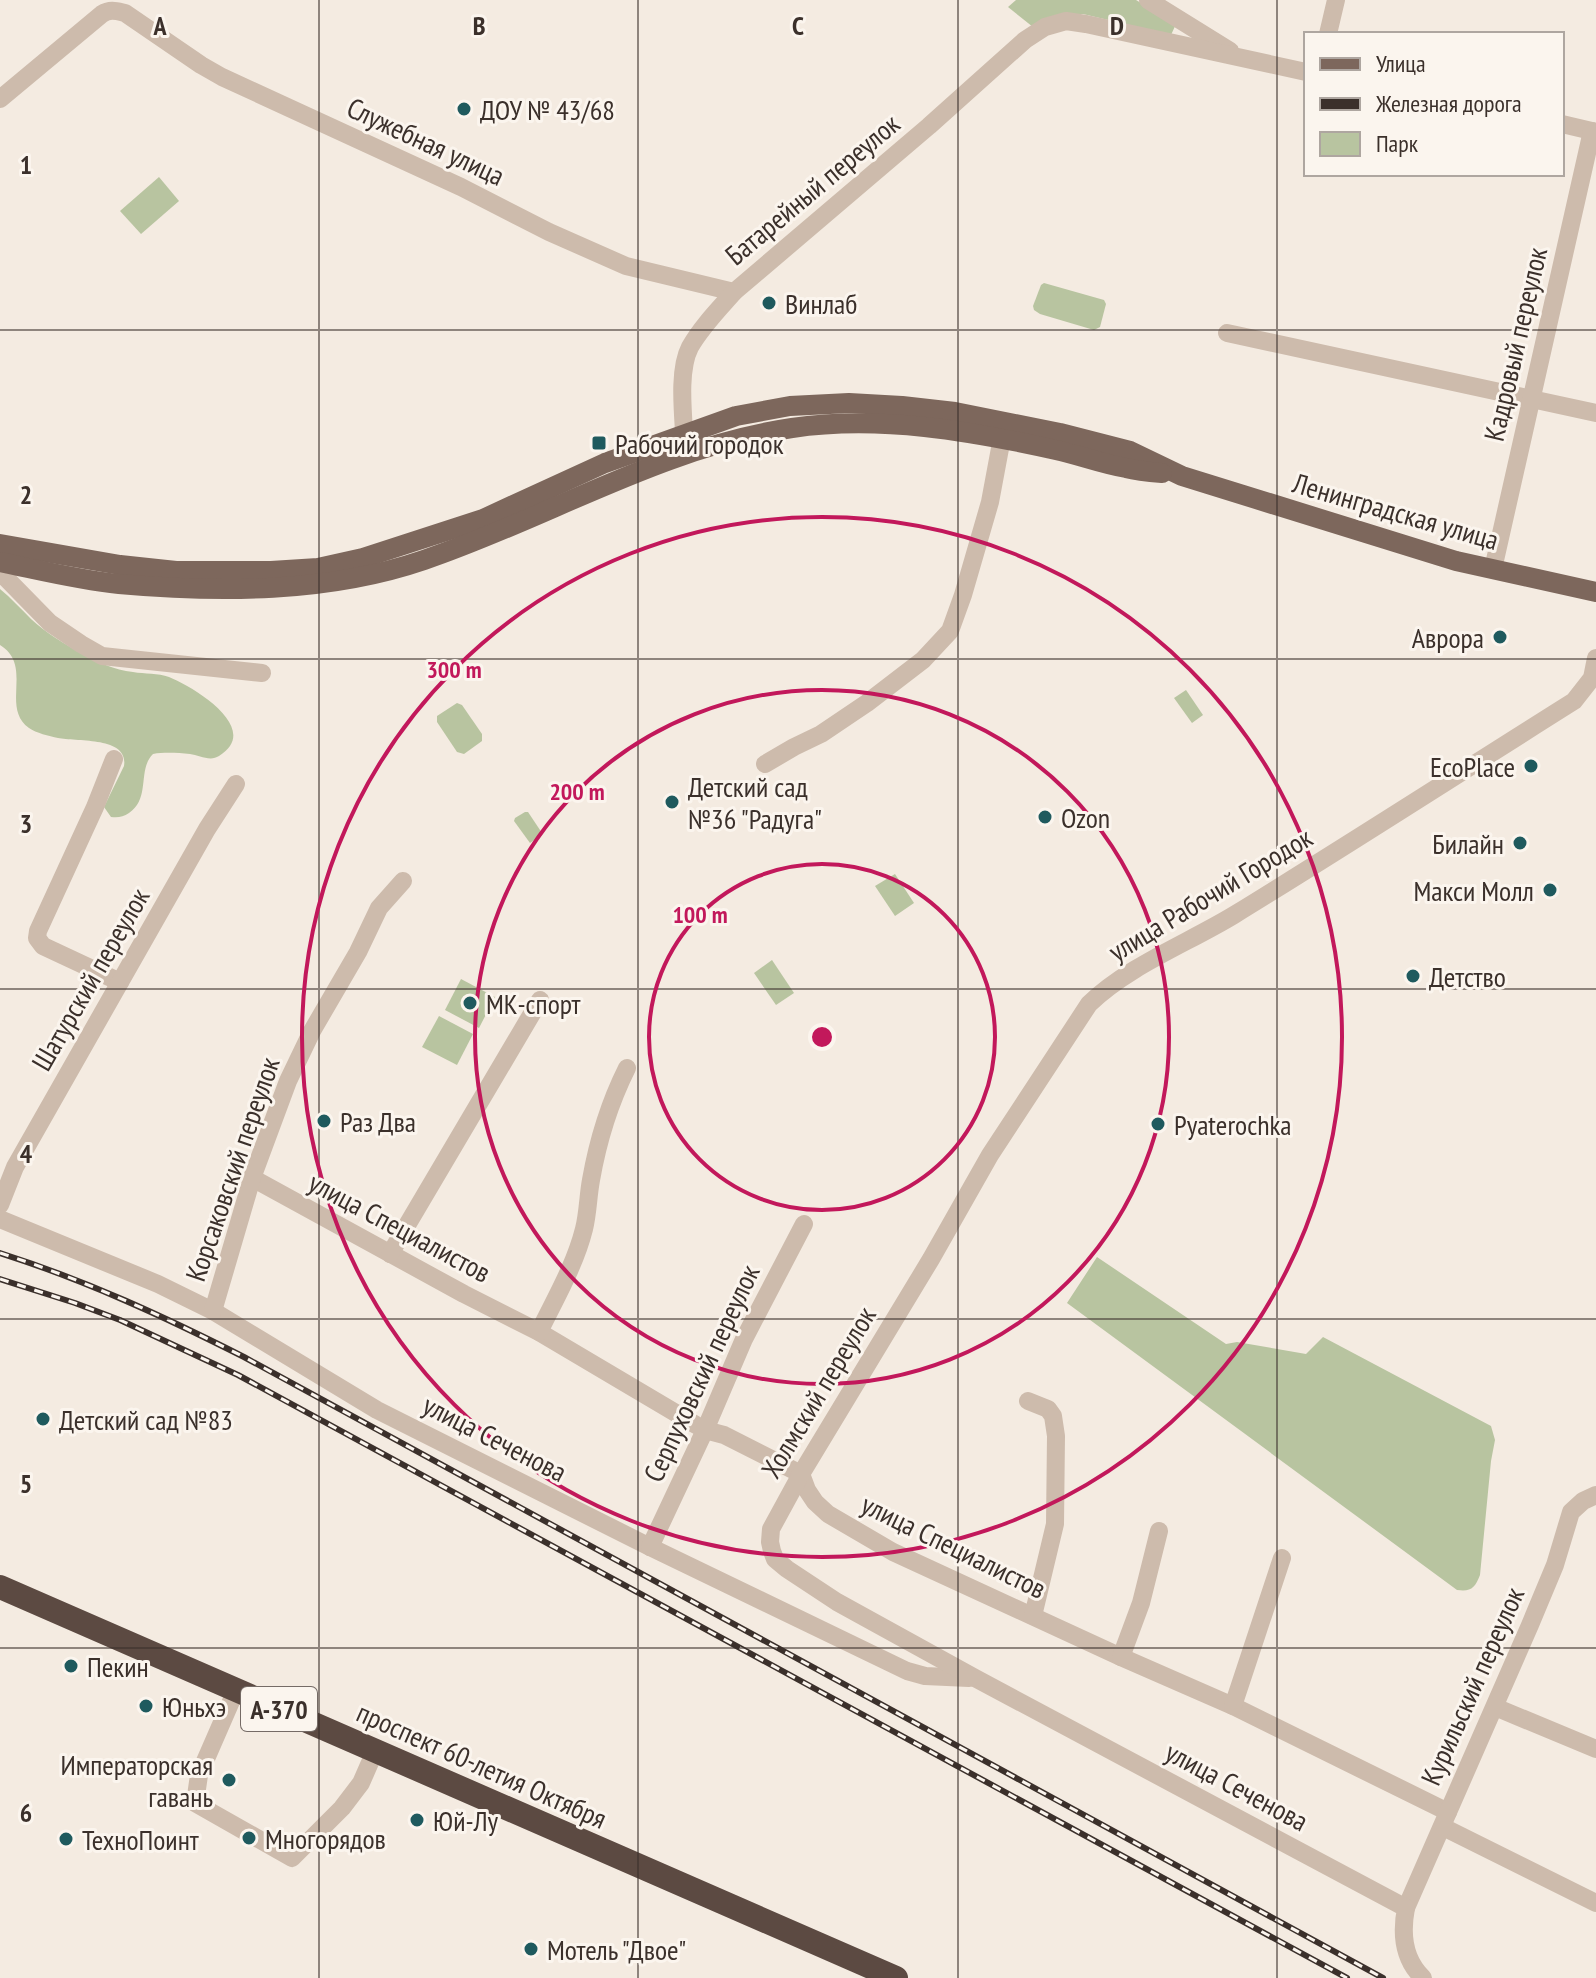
<svg xmlns="http://www.w3.org/2000/svg" width="1596" height="1978" font-family="'PT Sans Narrow',sans-serif">
  <style>
    .green { fill: #b8c4a0 }
    .lines { fill: none; stroke-linecap: round; stroke-linejoin: round }
    .minor { stroke: #cdbbac; stroke-width: 18 }
    .major { stroke: #7d675c; stroke-width: 20 }
    .highway { stroke: #5c4a42; stroke-width: 24 }
    .rail-casing { stroke: #3b302b; stroke-width: 6 }
    .rail { stroke: #fbf5ee; stroke-width: 3; stroke-dasharray: 9; stroke-linecap: butt }
    .grid { fill: none; stroke: #3b302b; stroke-width: 2; stroke-opacity: 0.55 }
    .ring { fill: none; stroke: #c2185b; stroke-width: 4 }
    .poi-dot { fill: #1f5a5e; stroke: #fbf5ee; stroke-width: 3 }
    .labels { text-anchor: middle; dominant-baseline: central; stroke-width: 6; stroke-linejoin: round; paint-order: stroke }
    .shield { fill: #fbf5ee; stroke: #756b66; stroke-width: 2 }
    .shield-label { font-size: 26px; font-weight: bold; fill: #3b302b }
    .poi-label { font-size: 28px; fill: #3b302b; stroke: #fbf5ee; text-anchor: start }
    .street-label { font-size: 28px; fill: #3b302b; stroke: #fbf5ee }
    .grid-label { font-size: 26px; text-anchor: middle; font-weight: bold; fill: #3b302b; stroke: #fbf5ee; stroke-width: 6; stroke-linejoin: round; paint-order: stroke }
    .centre { fill: #c2185b; stroke: #fbf5ee; stroke-width: 4 }
    .ring-label { font-size: 24px; text-anchor: middle; font-weight: bold; fill: #c2185b; stroke: #fbf5ee; stroke-width: 6; stroke-linejoin: round; paint-order: stroke }
  </style>
  <rect width="100%" height="100%" fill="#f4ebe1"/>
  <!-- green -->
  <g class="green">
    <path d="M1016,0h120l40,24 -5,11 -88,-21 -23,1 -27,12 -25,-20z"/>
    <path d="M159,177l20,24 -38,33 -21,-23z"/>
    <path d="M1044,283l60,17 2,4 -6,23 -6,3 -54,-16 -6,-4 -1,-4 8,-21z"/>
    <path d="M0,589c11,9 21,20 31,30 15,14 32,24 50,34 17,9 33,17 52,19 12,2 25,1 36,5 25,10 94,52 50,79 -9,6 -20,-1 -29,-2 -12,-1 -25,-2 -37,0 -16,16 -2,44 -24,59 -6,4 -11,5 -18,4l-7,-10 20,-41c5,-30 -48,-24 -66,-28 -9,-2 -22,-5 -29,-10 -29,-21 5,-62 -29,-83z"/>
    <path d="M1186,690l17,25 -11,8 -18,-25z"/>
    <path d="M457,703l5,2 20,29v7l-18,13 -7,-2 -20,-30v-6z"/>
    <path d="M525,812h3l14,21v2l-12,8 -16,-22 1,-3z"/>
    <path d="M895,874l19,29 -19,13 -20,-30z"/>
    <path d="M772,960l22,33 -18,12 -22,-32z"/>
    <path d="M461,979l34,18 -16,31 -34,-18z"/>
    <path d="M439,1016l34,18 -16,31 -35,-18z"/>
    <path d="M1097,1257l129,87 11,-2 69,12 17,-17 168,89 4,14 -4,21 -11,114c-5,13 -9,17 -23,15l-390,-287z"/>
  </g>
  <g class="lines">
    <!-- minor -->
    <g class="minor">
      <path d="M1148,0l82,51"/>
      <path d="M1328,34l8,-34"/>
      <path d="M0,99l102,-85c8,-5 14,-3 23,-1l76,52 21,12 239,110 88,45 77,34 108,26"/>
      <path d="M1562,124l34,8"/>
      <path d="M1227,333l369,80"/>
      <path d="M685,449c-1,-29 -8,-77 5,-102 12,-21 29,-38 44,-55l195,-166 96,-86 20,-13 21,-6 20,3 220,48"/>
      <path d="M1493,569l99,-438"/>
      <path d="M0,572l50,51 31,21 21,12 160,17"/>
      <path d="M114,759l-19,48 -57,124 -1,7 6,8 77,36"/>
      <path d="M765,764l29,-17 27,-13 46,-31 56,-43 27,-29 13,-36 27,-93 14,-75"/>
      <path d="M252,1178l212,116 75,38 157,93 9,5 19,5 77,39 6,16 8,12 13,12 65,38 228,105 112,49 215,106"/>
      <path d="M0,1205l15,-38 192,-338 29,-45"/>
      <path d="M0,1219l158,65 55,27 164,99 273,137 257,124 18,5 44,2"/>
      <path d="M390,1254l150,-254"/>
      <path d="M213,1311l39,-133 36,-97 24,-50 46,-79 21,-44 24,-27"/>
      <path d="M539,1332c16,-33 36,-67 45,-103 4,-16 4,-33 7,-49 7,-40 18,-76 36,-112"/>
      <path d="M1028,1401l20,8 5,7 3,20 -1,88 -22,92"/>
      <path d="M650,1547l55,-117 39,-91 60,-115"/>
      <path d="M1121,1657l20,-54 18,-72"/>
      <path d="M236,1690l-37,85 -4,28 97,55 50,-50 19,-25 14,-32"/>
      <path d="M1233,1706l49,-148"/>
      <path d="M1495,1707l101,42"/>
      <path d="M1443,1827l153,76"/>
      <path d="M1406,1908l124,-283 25,-60 16,-53 12,-11 13,-6"/>
      <path d="M1423,1978c-20,-19 -22,-44 -17,-70l-431,-230 -138,-76 -50,-33 -12,-10 -3,-8 -2,-9 1,-13 30,-55 130,-215 59,-104 99,-151c39,-38 99,-61 145,-89 114,-70 227,-143 340,-214l18,-23 4,-20"/>
    </g>
    <!-- major -->
    <g class="major">
      <path d="M0,544l120,21 56,6h95l47,-3 45,-10 120,-39 122,-56 131,-47 54,-10 59,-3 53,3 53,6 105,21 70,18 52,25 274,85 140,31"/>
      <path d="M0,562c39,8 79,18 119,22 100,9 209,9 305,-24 124,-42 237,-113 368,-132 87,-13 179,3 264,22 23,5 46,14 70,18 12,3 24,4 36,5"/>
    </g>
    <!-- highway -->
    <path class="highway" d="M0,1587l896,391"/>
    <defs>
      <g id="rail">
        <path d="M0,1253c85,27 165,64 244,104l1139,621"/>
        <path d="M0,1279l75,24 45,17 118,55 1109,603"/>
      </g>
    </defs>
    <!-- rail casing -->
    <use href="#rail" class="rail-casing"/>
    <!-- rail -->
    <use href="#rail" class="rail"/>
  </g>
  <!-- grid -->
  <path class="grid" d="M319,0v1978M638,0v1978M958,0v1978M1277,0v1978M0,330h1596M0,659h1596M0,989h1596M0,1319h1596M0,1648h1596"/>
  <!-- distance rings -->
  <g class="ring">
    <circle cx="822" cy="1037" r="173"/>
    <circle cx="822" cy="1037" r="347"/>
    <circle cx="822" cy="1037" r="520"/>
  </g>
  <!-- markers -->
  <g class="poi-dot">
    <circle cx="464" cy="109" r="8"/>
    <circle cx="769" cy="303" r="8"/>
    <rect x="591" y="435" width="16" height="16" rx="4"/>
    <circle cx="1500" cy="637" r="8"/>
    <circle cx="1531" cy="766" r="8"/>
    <circle cx="672" cy="802" r="8"/>
    <circle cx="1045" cy="817" r="8"/>
    <circle cx="1520" cy="843" r="8"/>
    <circle cx="1550" cy="890" r="8"/>
    <circle cx="1413" cy="976" r="8"/>
    <circle cx="470" cy="1003" r="8"/>
    <circle cx="324" cy="1121" r="8"/>
    <circle cx="1158" cy="1124" r="8"/>
    <circle cx="43" cy="1419" r="8"/>
    <circle cx="71" cy="1666" r="8"/>
    <circle cx="146" cy="1706" r="8"/>
    <circle cx="229" cy="1780" r="8"/>
    <circle cx="417" cy="1820" r="8"/>
    <circle cx="249" cy="1838" r="8"/>
    <circle cx="66" cy="1839" r="8"/>
    <circle cx="531" cy="1949" r="8"/>
  </g>
  <g class="labels">
    <!-- shield labels -->
    <rect class="shield" x="241" y="1687" width="76" height="44" rx="6"/>
    <g class="shield-label">
      <text x="279" y="1709">А-370</text>
    </g>
    <!-- poi labels -->
    <g class="poi-label">
      <text x="480" y="109">ДОУ № 43/68</text>
      <text x="785" y="303">Винлаб</text>
      <text x="615" y="443">Рабочий городок</text>
      <text x="1484" y="637" text-anchor="end">Аврора</text>
      <text x="1515" y="766" text-anchor="end">EcoPlace</text>
      <text x="688" y="786">Детский сад<tspan x="688" dy="32">№36 "Радуга"</tspan></text>
      <text x="1061" y="817">Ozon</text>
      <text x="1504" y="843" text-anchor="end">Билайн</text>
      <text x="1534" y="890" text-anchor="end">Макси Молл</text>
      <text x="1429" y="976">Детство</text>
      <text x="486" y="1003">МК-спорт</text>
      <text x="340" y="1121">Раз Два</text>
      <text x="1174" y="1124">Pyaterochka</text>
      <text x="59" y="1419">Детский сад №83</text>
      <text x="87" y="1666">Пекин</text>
      <text x="162" y="1706">Юньхэ</text>
      <text x="213" y="1764" text-anchor="end">Императорская<tspan x="213" dy="32">гавань</tspan></text>
      <text x="433" y="1820">Юй-Лу</text>
      <text x="265" y="1838">Многорядов</text>
      <text x="82" y="1839">ТехноПоинт</text>
      <text x="547" y="1949">Мотель "Двое"</text>
    </g>
    <!-- street labels -->
    <g class="street-label">
      <text transform="translate(426 141) rotate(25)">Служебная улица</text>
      <text transform="translate(812 189) rotate(-40)">Батарейный переулок</text>
      <text transform="translate(1515 344) rotate(-77)">Кадровый переулок</text>
      <text transform="translate(1396 511) rotate(16)">Ленинградская улица</text>
      <text transform="translate(1210 894) rotate(-31)">улица Рабочий Городок</text>
      <text transform="translate(90 979) rotate(-60)">Шатурский переулок</text>
      <text transform="translate(232 1169) rotate(-71)">Корсаковский переулок</text>
      <text transform="translate(400 1227) rotate(28)">улица Специалистов</text>
      <text transform="translate(701 1373) rotate(-65)">Серпуховский переулок</text>
      <text transform="translate(818 1392) rotate(-59)">Холмский переулок</text>
      <text transform="translate(495 1438) rotate(27)">улица Сеченова</text>
      <text transform="translate(954 1546) rotate(26)">улица Специалистов</text>
      <text transform="translate(1472 1686) rotate(-66)">Курильский переулок</text>
      <text transform="translate(482 1765) rotate(24)">проспект 60-летия Октября</text>
      <text transform="translate(1237 1786) rotate(28)">улица Сеченова</text>
    </g>
  </g>
  <g class="grid-label">
    <text x="160" y="35">A</text>
    <text x="479" y="35">B</text>
    <text x="798" y="35">C</text>
    <text x="1117" y="35">D</text>
    <text x="26" y="174">1</text>
    <text x="26" y="504">2</text>
    <text x="26" y="833">3</text>
    <text x="26" y="1163">4</text>
    <text x="26" y="1493">5</text>
    <text x="26" y="1822">6</text>
  </g>
  <circle cx="822" cy="1037" r="12" class="centre"/>
  <g class="ring-label">
    <text x="454" y="678">300 m</text>
    <text x="577" y="800">200 m</text>
    <text x="700" y="923">100 m</text>
  </g>
  <!-- legend -->
  <rect x="1304" y="32" width="260" height="144" fill="#fbf5ee" stroke="#aea6a0" stroke-width="2"/>
  <rect x="1320" y="58" width="40" height="12" fill="#7d675c" stroke="#aea6a0" stroke-width="2"/>
  <text x="1376" y="72" font-size="24" fill="#3b302b">Улица</text>
  <rect x="1320" y="98" width="40" height="12" fill="#3b302b" stroke="#aea6a0" stroke-width="2"/>
  <text x="1376" y="112" font-size="24" fill="#3b302b">Железная дорога</text>
  <rect x="1320" y="132" width="40" height="24" fill="#b8c4a0" stroke="#aea6a0" stroke-width="2"/>
  <text x="1376" y="152" font-size="24" fill="#3b302b">Парк</text>
</svg>
